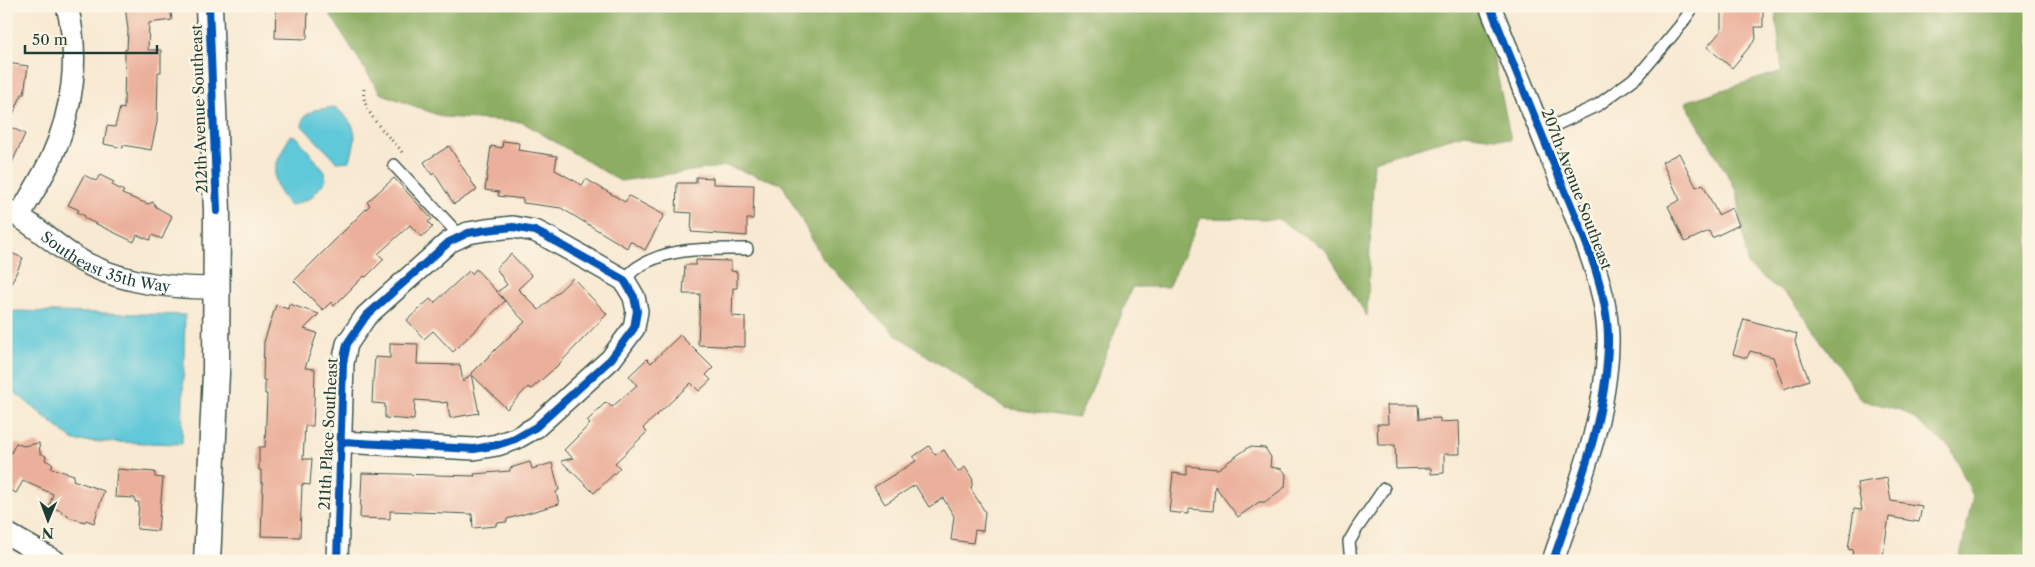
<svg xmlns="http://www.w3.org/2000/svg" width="2035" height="567" font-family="'Libre Caslon Text',serif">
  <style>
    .forest { fill: #8cad62; stroke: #56754b }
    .water { fill: #5ec8d9; stroke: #3e8286 }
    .building { fill: #ebb09b }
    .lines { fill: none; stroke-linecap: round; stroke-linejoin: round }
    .service-casing { stroke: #40574c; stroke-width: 14 }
    .minor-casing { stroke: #40574c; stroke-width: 24 }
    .tertiary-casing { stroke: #40574c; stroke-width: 29 }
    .path { stroke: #40574c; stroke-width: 3; stroke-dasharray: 1 4; stroke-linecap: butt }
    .service { stroke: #fff; stroke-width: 11 }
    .minor { stroke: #fff; stroke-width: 21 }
    .tertiary { stroke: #fff; stroke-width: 26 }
    .cycleway-casing { stroke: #fcf5e5; stroke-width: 11 }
    .cycleway { stroke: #0057b8; stroke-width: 8 }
    .labels { text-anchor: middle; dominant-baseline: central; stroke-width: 5; stroke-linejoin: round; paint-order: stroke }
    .street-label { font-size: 15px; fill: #1f3d34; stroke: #fcf5e5 }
  </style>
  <rect width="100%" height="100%" fill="#fcf5e5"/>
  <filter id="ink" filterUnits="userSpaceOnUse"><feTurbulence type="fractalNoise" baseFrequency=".02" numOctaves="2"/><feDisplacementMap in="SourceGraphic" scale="10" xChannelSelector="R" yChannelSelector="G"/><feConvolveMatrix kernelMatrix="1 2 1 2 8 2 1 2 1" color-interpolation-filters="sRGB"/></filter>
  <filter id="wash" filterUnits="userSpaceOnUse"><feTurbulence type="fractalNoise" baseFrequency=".0096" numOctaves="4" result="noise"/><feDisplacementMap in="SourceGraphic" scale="20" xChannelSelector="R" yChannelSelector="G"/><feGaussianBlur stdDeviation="1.12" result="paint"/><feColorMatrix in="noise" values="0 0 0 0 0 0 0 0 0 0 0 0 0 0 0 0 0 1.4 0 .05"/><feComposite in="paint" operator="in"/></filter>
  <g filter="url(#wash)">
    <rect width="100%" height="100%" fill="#f8e9d2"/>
    <!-- forest -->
    <g class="forest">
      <path d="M325,6h1151l11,20 24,114 -47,-6 -90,27 -7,155 -42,-67 -47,-30 -77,-1 -33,69h-36l-36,93 -18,38 -73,-10 -110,-74 -73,-76 -40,-74 -55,-18 -107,15 -98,-59 -79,-5 -63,-24z"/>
      <path d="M1775,6h254v555h-70l14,-65 -22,-48 -47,-37 -42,-11 -69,-100 -45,-34 -11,-75 -52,-89 97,-31z"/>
    </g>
    <!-- water -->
    <g class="water">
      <path d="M335,107c23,20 23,24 15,54l-13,1 -35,-36 2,-9 10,-7z"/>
      <path d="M291,135l6,2 28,35 1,8 -15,18 -21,8c-25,-26 -15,-43 1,-71z"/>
      <path d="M14,311l171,4 -3,129 -108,-3 -68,-56v-61z"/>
    </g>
    <g id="blocks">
      <!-- building -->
      <g class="building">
        <path d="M125,6h45l2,14 -23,3 -1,27h13v22h-3l-1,50 -6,28 -28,-5v3l-19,-4 3,-18 8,1 5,-19 4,1 1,-60 2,1 1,-20z"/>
        <path d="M276,6h32l-1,33 -32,-1z"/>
        <path d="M1721,6h42v21h-8l1,12 -24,29 -25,-21 14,-16z"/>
        <path d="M6,63l22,3 -4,28h-2l-14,32 17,8 -19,42z"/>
        <path d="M503,141l16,2 -1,7 39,6 -2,14 27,15 4,-6 39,23 4,-6 35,19 -19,35 -15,-9 -3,7 -66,-40 -38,-5v-4l-25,-3 1,-4 -14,-2 6,-44 11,2z"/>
        <path d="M449,146l28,44 -23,14 -20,-31 -2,2 -8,-13z"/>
        <path d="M1679,153l17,34 7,-3 15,31 14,-7 7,17 -27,13 -3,-7 -24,11 -17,-36 12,-6 -18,-38z"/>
        <path d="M84,175l12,6 4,-6 14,7 -2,3 12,6 -2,3 26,10 5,-2 3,5 16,9 -10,23 -10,-4 -2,5 -13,-5 -3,7 -50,-24 1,-2 -8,-4 2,-2 -11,-5z"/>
        <path d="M696,177l17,1v6l41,1 -1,34h-6v17l-56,-4 1,-19 -16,-1 1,-29h19z"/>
        <path d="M394,178l38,41 -4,3 5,5 -12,10 -11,-12 -32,29 6,5 -18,18 -2,-1 -30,30 -3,-4 -8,8 -29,-29 76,-76 -3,-3z"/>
        <path d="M6,251l17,7 -17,37z"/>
        <path d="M511,254l21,22 -14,13 21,21 34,-32 34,36 -51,53 -25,22 -3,-2 -21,22 -36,-35 8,39 -29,5 -3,-16 -6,1v-1l-26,-2 -1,20 -29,-2v-14l-13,-1 1,-21 2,-25 15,1v-15l28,1 -1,20 43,1 3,17 34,-34 28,-26 -27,-29 7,8 -52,51 -20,-21 -9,8 -17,-19 23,-21 4,4 35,-32 3,3 4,-5 21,23 10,-7 -11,-17z"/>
        <path d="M696,260l35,1v10l6,1v16h-4l-1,28 13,1v30l-47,-2 2,-51h-17l2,-29h11z"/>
        <path d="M289,304l30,10 -15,15 13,4 -12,35 10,1 -1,35 -1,22h-8l-2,33h9l-2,26 -8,-1 -2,53 -39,-1 2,-53h-2v-13h-2v-23h6l2,-53h-2v-14h-2l1,-38 12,-37 12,4z"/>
        <path d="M1744,319l53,15 -2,8 14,38 -25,9 -11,-32 -23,-6 -3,7 -14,-4z"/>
        <path d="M680,335l33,33 -7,7 5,5 -12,11 -8,-8 -48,45 4,4 -32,31 5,5 -26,25 -33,-32 12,-3 -9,-8 26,-26 -3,-3 19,-19 6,5 25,-22 -8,-9 18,-17 4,4z"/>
        <path d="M1387,405h31l1,14 21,-1v4l19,-1 1,33h-16v19l-13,1v-6l-35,1 -1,-24h-17l-1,-21h11z"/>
        <path d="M16,443l7,3 16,-3 1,10 6,3 -1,4 8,4 -2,4 23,7 -1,5 31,11 -10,32 -8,-3 -1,2 -17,-5v-2l-7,-2 1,-2 -13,-4 4,-13 -30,-13 -7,12 -10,-5v-25z"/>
        <path d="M929,446l6,9 9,-5 14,22 7,-5 8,13 -2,9 14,23 -2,19 -8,-1 -2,13 -22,-3 3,-24 -11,-18 -14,9 -14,-22 -30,19 -11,-17 42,-26 -3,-4z"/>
        <path d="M1249,447l16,1 6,9 -1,10 12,2 4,5 -1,13 -20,15h-6l-21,15 -23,-31 -2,25 -25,-2v5l-19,-2 4,-39 14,2v-9l31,3z"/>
        <path d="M530,462l2,7 20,-6 7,27 -3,2 3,12 -52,15v3l-11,1v3l-23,2 -1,-14 -82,-3v8l-30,-1 2,-45 113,3 -1,-2 36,-3v-3z"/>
        <path d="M117,469l38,3v5l8,1 -5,53 -21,-2 2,-27h-4v-4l-20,-1z"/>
        <path d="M1887,478l4,23 31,5 -3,16 -30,-5 -7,44h-31l2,-11 -5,-1 6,-40 8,1 -5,-27z"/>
      </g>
    </g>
  </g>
  <g filter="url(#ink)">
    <use href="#blocks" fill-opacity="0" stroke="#40574c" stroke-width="1"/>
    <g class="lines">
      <defs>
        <g id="service">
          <path d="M1541,132l57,-27 41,-30 41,-49 11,-16"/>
          <path d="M394,165l67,72"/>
          <path d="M624,280c4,-4 9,-10 14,-13 32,-21 73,-18 109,-18"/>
          <path d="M1351,561l-2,-19 8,-14 27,-39"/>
        </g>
        <g id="minor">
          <path d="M1490,6c22,56 45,111 67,166 21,50 53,118 51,173 -2,76 -31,145 -55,216"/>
          <path id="s1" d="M6,209c22,11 40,28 60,42 43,31 98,37 150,37"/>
          <path d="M19,216c11,-19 23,-38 32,-57 22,-48 29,-102 16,-153"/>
          <path d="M6,533l49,28"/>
          <path d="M337,561l6,-198 4,-19 19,-28 83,-74 19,-9 18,-3 27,-3 22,4 14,7 75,42 10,17 3,14 -3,17 -23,31 -75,68 -21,12 -18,6 -23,4 -133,-7"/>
        </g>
        <path id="tertiary" d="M207,561l9,-188 1,-162 -8,-205"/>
      </defs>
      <!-- service casing -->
      <use href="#service" class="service-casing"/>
      <!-- minor casing -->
      <use href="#minor" class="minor-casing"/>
      <!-- tertiary casing -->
      <use href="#tertiary" class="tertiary-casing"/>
      <!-- path -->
      <path class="path" d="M364,89c-4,21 23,46 37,61l1,3"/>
      <!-- service -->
      <use href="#service" class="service"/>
      <!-- minor -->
      <use href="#minor" class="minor"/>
      <!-- tertiary -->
      <use href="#tertiary" class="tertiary"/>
      <defs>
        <g id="cycleway">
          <path d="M209,6l8,205"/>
          <path d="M1490,6c22,56 45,111 67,166 21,50 53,118 51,173 -2,76 -31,145 -55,216"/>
          <path d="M337,561l6,-198 4,-19 19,-28 83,-74 19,-9 18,-3 27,-3 22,4 14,7 75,42 10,17 3,14 -3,17 -23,31 -75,68 -21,12 -18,6 -23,4 -133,-7"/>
        </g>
      </defs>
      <!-- cycleway casing -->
      <use href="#cycleway" class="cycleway-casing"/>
      <!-- cycleway -->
      <use href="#cycleway" class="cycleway"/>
    </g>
  </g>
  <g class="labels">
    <!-- street labels -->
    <g class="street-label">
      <text transform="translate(199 109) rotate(-92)">212th Avenue Southeast</text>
      <text transform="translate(1577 189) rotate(69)">207th Avenue Southeast</text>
      <text stroke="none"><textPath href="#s1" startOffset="115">Southeast 35th Way</textPath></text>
      <text transform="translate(328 434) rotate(-87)">211th Place Southeast</text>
    </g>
  </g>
  <!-- margin -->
  <rect width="2035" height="567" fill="none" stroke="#fcf5e5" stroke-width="25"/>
  <!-- north arrow -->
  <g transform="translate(48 520) rotate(181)" stroke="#fcf5e5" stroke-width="4" paint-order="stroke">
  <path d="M0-4L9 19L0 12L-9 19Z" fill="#1f3d34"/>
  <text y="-8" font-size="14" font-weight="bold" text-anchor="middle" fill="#1f3d34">N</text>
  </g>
  <!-- scale -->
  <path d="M25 45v8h132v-8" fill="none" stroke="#1f3d34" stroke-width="2.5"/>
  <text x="32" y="45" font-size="15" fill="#1f3d34" stroke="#fcf5e5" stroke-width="4" paint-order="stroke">50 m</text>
</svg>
